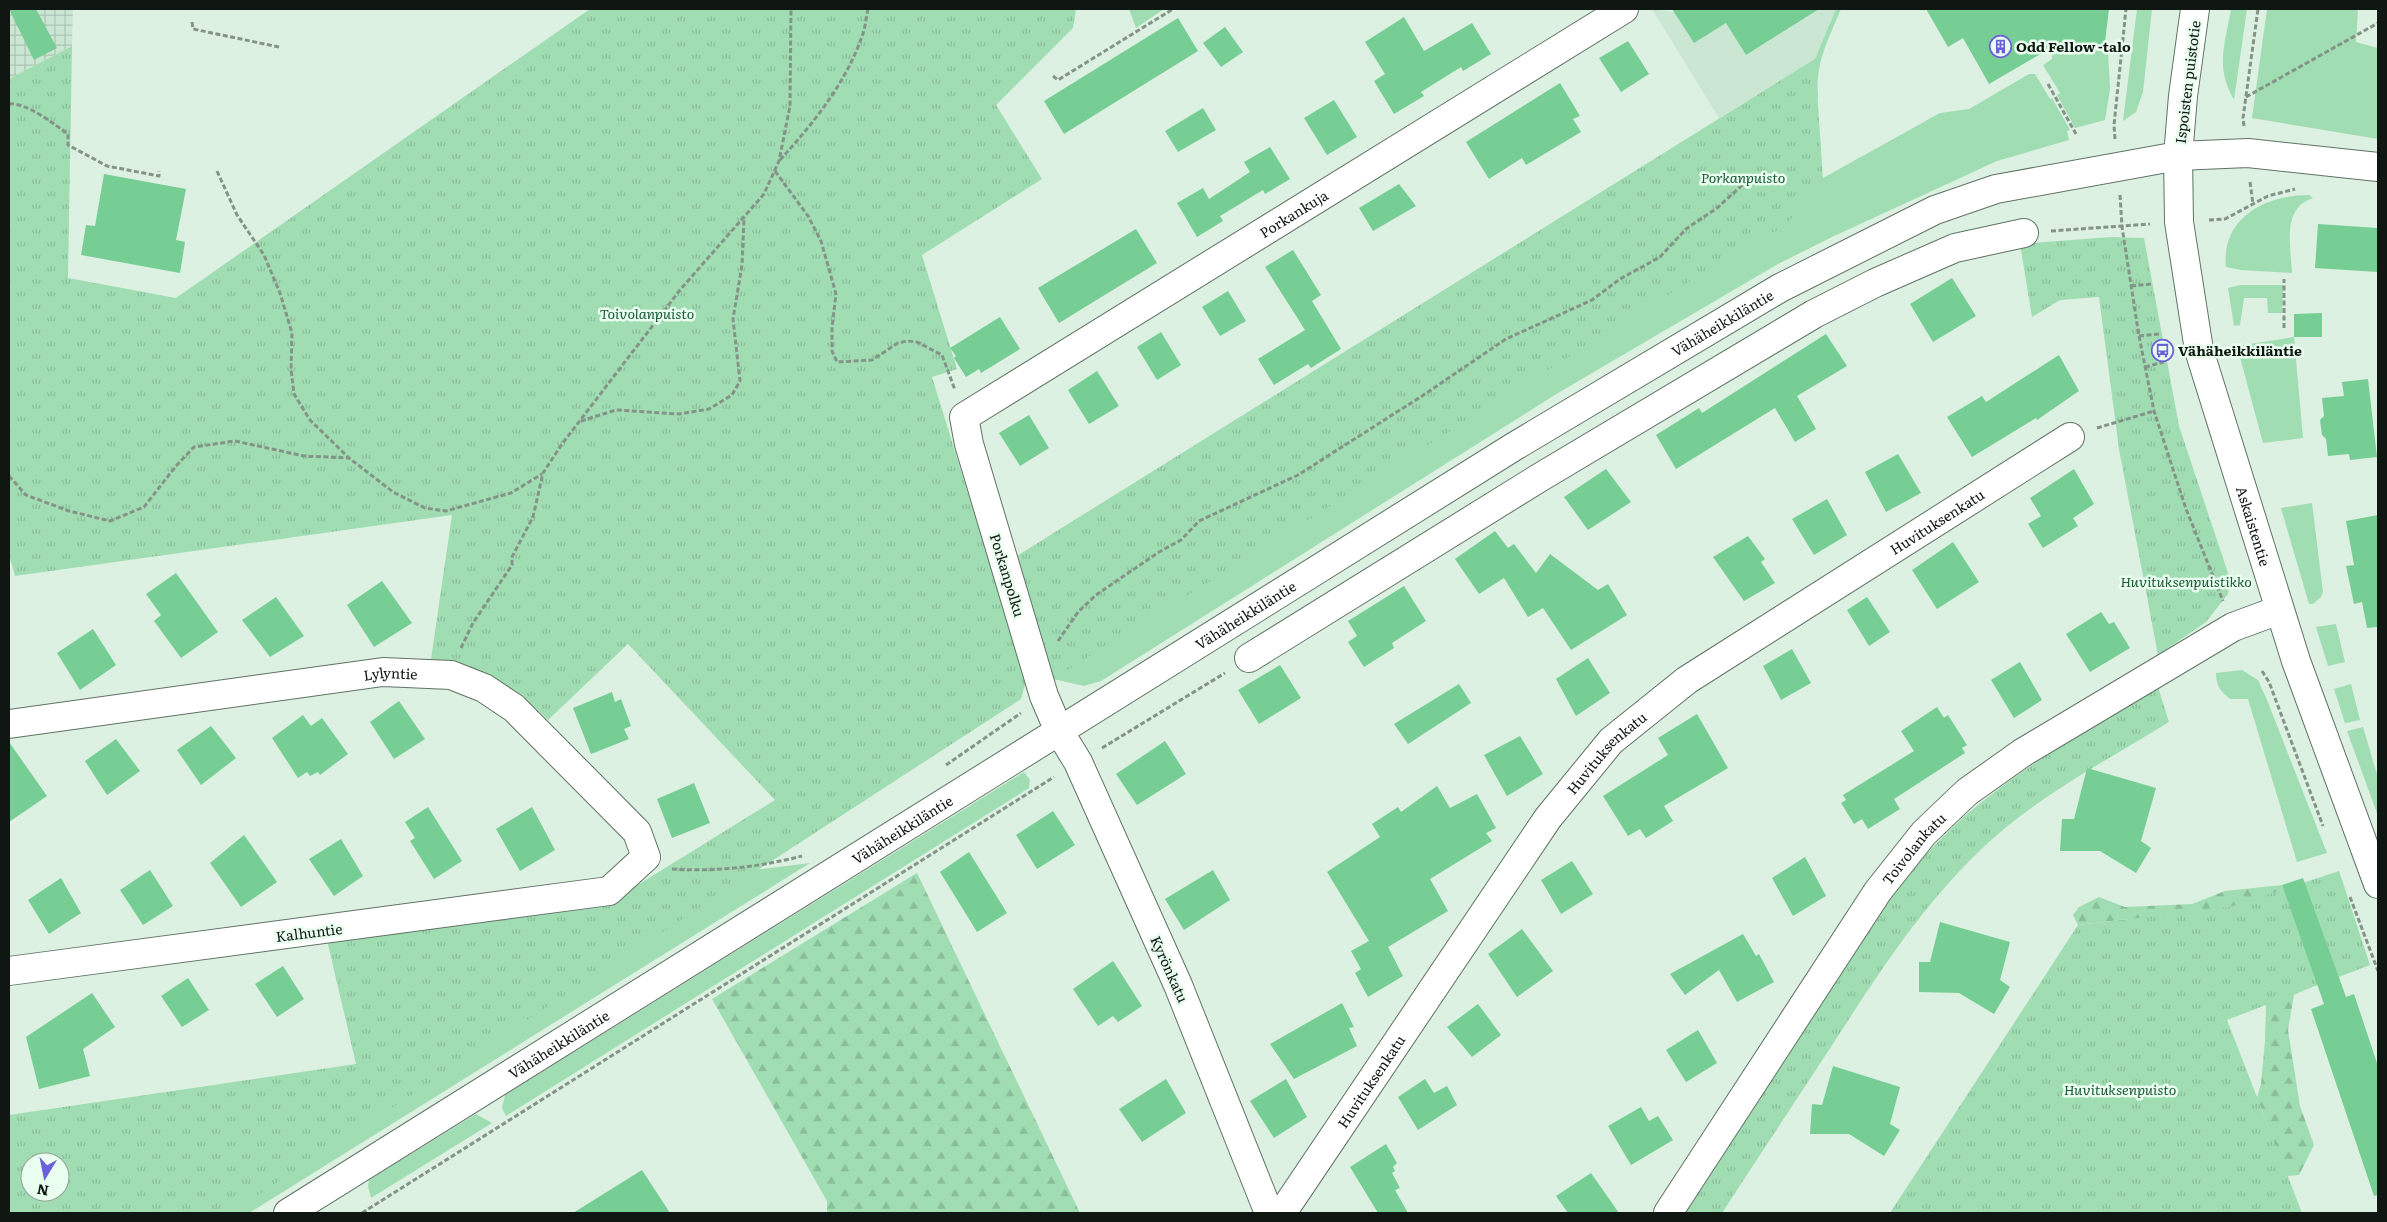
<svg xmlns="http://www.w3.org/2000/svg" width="2387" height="1222" font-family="Literata,serif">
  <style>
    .built { fill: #cbe7d3 }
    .industrial { fill: url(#industrial-grid) }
    .grass { fill: #a1ddb3 }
    .forest { fill: url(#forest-firs) }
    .park { fill: url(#park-tufts); fill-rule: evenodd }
    .building { fill: #77ce95 }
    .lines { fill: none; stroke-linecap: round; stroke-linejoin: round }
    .minor-casing { stroke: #607265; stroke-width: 30 }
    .major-casing { stroke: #607265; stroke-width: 30 }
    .path { stroke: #859488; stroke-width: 3; stroke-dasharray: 5 2.5; stroke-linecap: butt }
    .minor { stroke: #fff; stroke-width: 28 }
    .major { stroke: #fff; stroke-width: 28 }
    .labels { text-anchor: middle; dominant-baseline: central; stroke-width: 5; stroke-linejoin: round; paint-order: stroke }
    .poi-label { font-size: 14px; font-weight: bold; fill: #101712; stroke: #e9feef; text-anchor: start }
    .street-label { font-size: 14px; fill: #101712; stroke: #e9feef }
    .park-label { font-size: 14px; font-style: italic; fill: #195934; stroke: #e9feef }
  </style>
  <defs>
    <pattern id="industrial-grid" width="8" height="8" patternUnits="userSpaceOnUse" patternTransform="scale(1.25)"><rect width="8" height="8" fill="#cbe7d3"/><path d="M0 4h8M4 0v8" fill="none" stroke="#adc5b4"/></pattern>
    <pattern id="forest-firs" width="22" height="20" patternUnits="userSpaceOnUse" patternTransform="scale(1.25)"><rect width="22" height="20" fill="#a1ddb3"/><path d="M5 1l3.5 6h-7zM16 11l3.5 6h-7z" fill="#8abd99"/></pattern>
    <pattern id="park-tufts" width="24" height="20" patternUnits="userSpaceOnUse" patternTransform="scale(1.25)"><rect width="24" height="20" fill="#a1ddb3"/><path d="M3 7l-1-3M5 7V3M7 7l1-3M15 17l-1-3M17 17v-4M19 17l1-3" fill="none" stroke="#8abd99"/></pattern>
  </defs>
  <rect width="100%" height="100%" fill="#dcf1e1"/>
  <!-- built -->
  <path class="built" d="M1652,9l22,3 5,-3h157l-21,50 -96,59z"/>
  <!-- industrial -->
  <path class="industrial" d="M9,9h64l-1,37 -63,33z"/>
  <!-- grass -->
  <g class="grass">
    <path d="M1129,9h35l-28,19z"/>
    <path d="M1836,9h5c-13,31 -26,54 -23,89l-65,119 187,-104 29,-4 60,-35h6l15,25 2,-1 18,32 -3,1 2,9 -72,21 -165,76 -54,27 -220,129 -457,288 -17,5 -31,-7 -37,-122 799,-498z"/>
    <path d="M2137,9h15l-9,83 -7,20 -13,9z"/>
    <path d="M2231,9h16l-13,91c-19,-34 -9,-55 -3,-91z"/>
    <path d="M2267,9h91l-2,33 22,6v91l-126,-21z"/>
    <path d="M2053,45l55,7 2,37 -5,31 -30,8 -18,-33 3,-2 -17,-28 9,-6z"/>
    <path d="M2309,195l4,3c-32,10 -22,49 -21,75l-51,-3 -15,-3c-5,-49 39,-72 83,-72z"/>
    <path d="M2240,285h43l-1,28h-14l-1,-15h-23l-4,27 -6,1 -6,-38z"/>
    <path d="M2294,337l9,101 -40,5 -26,-97z"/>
    <path d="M2312,503l11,89 -2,5 -8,7h-4l-28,-96z"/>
    <path d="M2336,624l9,38 -17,4 -12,-39z"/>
    <path d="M2242,670l16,10 9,20 60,153 -30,9 -49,-163h-18c-9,-8 -14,-12 -14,-26z"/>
    <path d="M2351,684l9,36 -15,3 -11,-34z"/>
    <path d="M2363,727l15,51v38l-31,-85z"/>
    <path d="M1024,772l6,8 -1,8 -523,328 -4,-8 3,-13z"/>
    <path d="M810,863l-561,350h-36l414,-324 33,-12 63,-3z"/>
    <path d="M476,1114l16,9 -121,75 -3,-12 1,-6z"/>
  </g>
  <!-- forest -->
  <g class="forest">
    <path d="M917,873l163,340h-253v-12l-115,-202z"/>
    <path d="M2282,885l34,98 -22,12 -6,35 12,76 14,39 -15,30 -12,1 -30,-79 4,-13 4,-43 1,-35 -12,-24 -126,-63 -50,6 -5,-10 6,-8 20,-10 26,10 67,-3 33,-13z"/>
  </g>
  <!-- park -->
  <g class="park">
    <path d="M590,9h486l-3,19 -77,77 46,74 -120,76 35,114 -25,8 94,304 -5,18 -791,514h-221v-98l347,-51 -29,-124 288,-41 160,-99 -147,-156 -80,76c-35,-35 -69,-50 -117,-61l21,-144 -437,61 -6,-21v-476l63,-33 -4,232 108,20zM30,1162h30v30h-30z"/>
    <path d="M1815,59l8,121 -37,45 -59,33 -674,421 -38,-122z"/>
    <path d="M2111,237l33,1 35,188 51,153 -2,15 -22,28 -48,33 -39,-206 -20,-152 -39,3 -28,17 -12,-73z"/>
    <path d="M2158,687l11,35c-61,38 -128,72 -181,121 -61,56 -104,122 -148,190 -39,60 -79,120 -118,180h-42c44,-66 87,-133 131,-199 46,-71 91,-143 155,-199 58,-50 127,-88 192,-128z"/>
    <path d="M2339,871l31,94 -143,55 75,193h-412l188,-288 152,-18z"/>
  </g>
  <!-- building -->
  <g class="building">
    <path d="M9,9h27l21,39 -23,12z"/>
    <path d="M1672,9h147l-73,46 -20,-32 -32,20z"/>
    <path d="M1926,9h183l-5,41 -48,-5 -67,39 -26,-46 -15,9z"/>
    <path d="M1404,17l20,34 48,-28 19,31 -28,17 -2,-4 -40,25 3,4 -30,18 -20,-33 11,-7 -20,-32z"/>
    <path d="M1178,18l20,33 -134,83 -20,-33z"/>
    <path d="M1225,27l18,25 -22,15 -18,-24z"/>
    <path d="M1628,41l21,33 -28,18 -22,-34z"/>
    <path d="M1560,83l20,33 -7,3 8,13 -55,33 -4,-7 -33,21 -23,-37z"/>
    <path d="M1334,100l23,37 -30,18 -23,-37z"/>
    <path d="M1203,108l13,22 -38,22 -13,-21z"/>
    <path d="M1270,147l20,32 -25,15 -2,-4 -43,26 3,5 -26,16 -20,-34 26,-15 6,11 41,-27 -6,-10z"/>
    <path d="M104,174l82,15 -10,51 9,2 -5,31 -99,-18 5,-30 9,1z"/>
    <path d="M1399,184l17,22 -43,25 -14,-23z"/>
    <path d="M2318,224l60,4v44l-63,-4z"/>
    <path d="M1136,229l21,34 -98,60 -21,-35z"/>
    <path d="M1293,250l28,45 -9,6 29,48 -30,19 -3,-4 -34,21 -16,-26 47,-29 -40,-63z"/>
    <path d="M1952,278l24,38 -43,26 -23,-38z"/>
    <path d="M1228,291l18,30 -26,15 -18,-29z"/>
    <path d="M2322,313v24h-28v-23z"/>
    <path d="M1000,317l20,32 -39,24 -2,-4 -13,8 -12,-19 2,-2 -6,-8z"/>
    <path d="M1161,332l20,33 -24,15 -20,-33z"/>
    <path d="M1826,334l21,32 -50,30 19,33 -21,13 -20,-34 -99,61 -20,-34 43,-27 3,5z"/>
    <path d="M2059,355l20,36 -42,29 -1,-2 -64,39 -25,-40 35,-21 4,6z"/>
    <path d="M1097,371l22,35 -30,18 -21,-34z"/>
    <path d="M2368,379l9,78 -27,3 -1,-6 -21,2 -2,-17 -4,-4 -2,-15 4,-4 -2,-18 22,-2 -2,-14z"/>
    <path d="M1029,415l20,33 -29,18 -21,-33z"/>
    <path d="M1898,454l23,39 -35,19 -21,-40z"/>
    <path d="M1606,469l25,33 -43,28 -24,-33z"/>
    <path d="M2074,469l20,35 -21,14 5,8 -35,22 -15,-24 13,-8 -11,-18z"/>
    <path d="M1827,499l20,36 -33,20 -22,-36z"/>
    <path d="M2378,515v112l-11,1 -5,-26 -8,2 -8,-38 8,-1 -8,-44z"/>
    <path d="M1495,531l13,17 6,-4 22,29 14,-19 48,36 10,-6 19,31 -56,35 -28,-42 -15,9 -24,-39 -25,16 -24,-35z"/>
    <path d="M1748,536l17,23 -4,3 14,21 -31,18 -31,-44z"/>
    <path d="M1953,542l26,40 -42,27 -25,-39z"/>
    <path d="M176,573l42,59 -37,26 -27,-37 7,-6 -15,-21z"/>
    <path d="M382,581l30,42 -38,24 -27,-42z"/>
    <path d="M1404,586l22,35 -34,22 2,5 -30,19 -16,-25 9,-6 -9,-15z"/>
    <path d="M276,597l28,39 -34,21 -28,-37z"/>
    <path d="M1867,597l23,35 -21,14 -22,-36z"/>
    <path d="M2101,612l8,12 5,-2 16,26 -40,24 -24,-38z"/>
    <path d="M93,629l23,36 -36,25 -23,-37z"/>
    <path d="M1792,649l19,34 -30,17 -18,-34z"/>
    <path d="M1588,658l22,35 -34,23 -20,-37z"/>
    <path d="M2020,662l22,38 -28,18 -23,-38z"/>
    <path d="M1280,665l21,33 -42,26 -21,-34z"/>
    <path d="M1459,684l12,19 -63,41 -14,-20z"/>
    <path d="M612,692l3,10 6,-3 10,27 -7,3 5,10 -38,15 -18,-46z"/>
    <path d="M399,701l26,38 -31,20 -24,-37z"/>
    <path d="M1937,707l7,11 4,-3 19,30 -5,3 3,5 -71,46 6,10 -32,20 -6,-10 -8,5 -13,-21 5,-3 -3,-5 71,-44 -13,-20z"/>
    <path d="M1697,714l31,54 -64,38 9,15 -27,17 -6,-9 -12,7 -25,-40 65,-41 -10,-17z"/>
    <path d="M303,715l8,11 11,-8 26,36 -28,21 -2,-3 -8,4 -3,-4 -9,6 -26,-40z"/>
    <path d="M211,726l25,32 -35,27 -24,-35z"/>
    <path d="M1520,736l23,38 -36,22 -23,-41z"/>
    <path d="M116,739l24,32 -33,24 -22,-34z"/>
    <path d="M1165,741l21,33 -49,31 -21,-31z"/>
    <path d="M9,742l38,54 -38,26z"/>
    <path d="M2087,768l69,20 -15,53 10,7 -15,25 -36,-22h-40l2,-32h12z"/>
    <path d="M694,783l16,40 -38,15 -15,-39z"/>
    <path d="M1437,786l13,22 27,-14 19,34 -10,5 6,8 -62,38 18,32 -60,36 15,29 -35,21 -13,-24 6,-4 -10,-18 18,-10 -42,-69 53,-35 -8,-13 26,-17 3,5z"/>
    <path d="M428,807l34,54 -28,18 -24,-38 5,-3 -10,-16z"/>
    <path d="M532,807l23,43 -35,21 -24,-42z"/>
    <path d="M1053,811l22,34 -38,24 -21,-34z"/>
    <path d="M244,835l33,47 -36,25 -31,-44z"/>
    <path d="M341,839l22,37 -29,20 -25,-37z"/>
    <path d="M969,852l38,61 -30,19 -37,-60z"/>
    <path d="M1805,857l21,39 -33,20 -21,-38z"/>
    <path d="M1572,861l21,33 -32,20 -20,-34z"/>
    <path d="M150,870l23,36 -30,19 -23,-35z"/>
    <path d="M1213,870l17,30 -46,30 -19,-31z"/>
    <path d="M61,878l20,35 -32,21 -21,-34z"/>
    <path d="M2303,878l43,119 8,-3 24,72v129l-4,1 -63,-187 13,-5 -42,-119z"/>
    <path d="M1940,922l70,20 -10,38 10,7 -16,27 -35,-21 -40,-1v-30h11z"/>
    <path d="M1522,929l31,42 -36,26 -29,-43z"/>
    <path d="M1743,934l13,22 3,-2 15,28 -37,20 -18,-32 -34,25 -15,-21z"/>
    <path d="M1113,961l29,45 -24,16 -5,-6 -15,10 -25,-37z"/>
    <path d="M283,966l21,33 -27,18 -22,-33z"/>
    <path d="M188,978l21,32 -27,17 -21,-31z"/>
    <path d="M92,993l23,34 -32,22 7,27 -51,13 -13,-52z"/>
    <path d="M1342,1003l12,24 -5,1 8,18 -63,33 -24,-35z"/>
    <path d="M1478,1004l23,31 -29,22 -25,-30z"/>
    <path d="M1698,1030l19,33 -31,19 -20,-32z"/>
    <path d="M1833,1066l67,21 -10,37 10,6 -16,26 -35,-22h-39l2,-30 10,1z"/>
    <path d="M1166,1079l20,34 -44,29 -23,-33z"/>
    <path d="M1286,1079l21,38 -33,21 -24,-37z"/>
    <path d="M1425,1079l9,14 13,-7 10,19 -39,25 -20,-33z"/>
    <path d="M1641,1107l8,14 9,-5 15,24 -42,25 -23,-39z"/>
    <path d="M1386,1144l11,19 -4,4 2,4 -3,2 8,15 -5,2 13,23h-30l-28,-46z"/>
    <path d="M642,1170l28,43h-97z"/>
    <path d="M1591,1173l28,40h-51l-12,-17z"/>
  </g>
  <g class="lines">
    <defs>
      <g id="minor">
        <path d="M1249,658l290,-180 275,-164 61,-31 80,-35 69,-15"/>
        <path id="s1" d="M9,724l374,-52 68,3 33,13 30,20 123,124 9,25 -37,34 -600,80"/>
        <path id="s2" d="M288,1213l1227,-767 265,-158 155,-78 61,-21 182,-33 70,-3 130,14"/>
        <path id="s3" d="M1269,1213l-91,-228 -100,-223 -19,-31 -15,-35 -75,-252 -5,-27 660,-408"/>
        <path id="s4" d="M1282,1213l266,-395 63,-77 76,-61 383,-243"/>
        <path id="s5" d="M1668,1213l210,-322 46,-58 43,-41 55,-39 211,-126 46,-17"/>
      </g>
      <g id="major">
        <path id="s6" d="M2195,9l-12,87 -5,60 1,66 20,128 97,311 82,223"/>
      </g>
    </defs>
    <!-- minor casing -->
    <use href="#minor" class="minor-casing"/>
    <!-- major casing -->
    <use href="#major" class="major-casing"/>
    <!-- path -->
    <g class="path">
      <path d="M192,22l1,7 86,18"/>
      <path d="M1053,76l5,4 115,-71"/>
      <path d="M2048,84l28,50"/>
      <path d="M2246,97l132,-74"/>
      <path d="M9,104c17,-2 45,20 59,30v11l39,21 52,10v-5"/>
      <path d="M2244,126l-1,-8 15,-109"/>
      <path d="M2115,139l-1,-14 12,-116"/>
      <path d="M780,160c32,-35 65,-76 81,-121 4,-9 5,-20 7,-30"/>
      <path d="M217,171l20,44 27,40 16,38 12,40 -1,36 3,25 16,26 39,38 44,34 32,16 21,3 65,-18 31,-19"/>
      <path d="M775,171l33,45 13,25 15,53 -4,33v24l5,11 35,-2 26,-17 9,-2 10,1 25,13 13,35"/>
      <path d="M2250,182l3,22"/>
      <path d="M2120,195l2,32 17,109 15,75 32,98 37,92"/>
      <path d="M2209,220l16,-1 43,-23 27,-7"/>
      <path d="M2051,231l99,-7"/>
      <path d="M2131,286l21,-2"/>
      <path d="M2284,328v-49"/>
      <path d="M2139,336l21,-2"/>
      <path d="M2145,367l19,-5"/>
      <path d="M581,421l35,-11 63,4 30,-5 23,-14 8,-14 -7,-62 9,-54 2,-45"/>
      <path d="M2097,428l57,-17"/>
      <path d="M9,476l17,19 43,16 41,10 34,-14 32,-41 18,-19 41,-6 69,15 45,2"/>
      <path d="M1058,641l20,-29 18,-17 63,-43 22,-12 18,-19 99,-46 124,-79 84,-57 86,-39 28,-21 40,-22 26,-28 31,-21 32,-29"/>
      <path d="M461,648l12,-25 39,-58v-8l21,-40 10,-44 19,-29 118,-154 84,-96 15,-33 11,-55 1,-97"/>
      <path d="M2262,671l7,11 54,144"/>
      <path d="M1102,748l123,-75"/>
      <path d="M946,765l75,-52"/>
      <path d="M672,869c42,3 88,-2 130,-13"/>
      <path d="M2350,897l28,74"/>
      <path d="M362,1213l692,-436"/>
    </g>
    <!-- minor -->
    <use href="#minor" class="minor"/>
    <!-- major -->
    <use href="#major" class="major"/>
  </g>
  <!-- icons -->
  <defs>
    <symbol id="building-ring" viewBox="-11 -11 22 22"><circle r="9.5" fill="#e9feef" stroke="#6b60da" stroke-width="1.5"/><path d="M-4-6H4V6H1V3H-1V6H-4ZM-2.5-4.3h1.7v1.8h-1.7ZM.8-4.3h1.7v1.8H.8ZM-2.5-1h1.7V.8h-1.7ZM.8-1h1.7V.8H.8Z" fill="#6b60da"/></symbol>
    <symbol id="bus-ring" viewBox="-11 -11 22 22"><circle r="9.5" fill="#e9feef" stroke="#6b60da" stroke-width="1.5"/><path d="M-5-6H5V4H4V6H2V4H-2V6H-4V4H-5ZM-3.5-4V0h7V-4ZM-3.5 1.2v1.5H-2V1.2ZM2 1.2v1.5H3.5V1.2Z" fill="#6b60da"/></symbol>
  </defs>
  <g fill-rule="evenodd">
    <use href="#building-ring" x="1988" y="34" width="25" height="25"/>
    <use href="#bus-ring" x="2150" y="338" width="25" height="25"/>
  </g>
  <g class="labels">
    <!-- poi labels -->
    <g class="poi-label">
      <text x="2016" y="46">Odd Fellow -talo</text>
      <text x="2178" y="350">Vähäheikkiläntie</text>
    </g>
    <!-- street labels -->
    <g class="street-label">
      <text transform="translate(2187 82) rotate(-83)">Ispoisten puistotie</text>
      <text stroke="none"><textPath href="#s3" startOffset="1242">Porkankuja</textPath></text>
      <text stroke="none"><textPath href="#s2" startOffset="1688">Vähäheikkiläntie</textPath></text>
      <text stroke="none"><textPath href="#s4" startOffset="969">Huvituksenkatu</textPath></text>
      <text stroke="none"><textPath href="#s6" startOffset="528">Askaistentie</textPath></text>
      <text transform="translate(1008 575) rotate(73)">Porkanpolku</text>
      <text stroke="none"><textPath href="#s2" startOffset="1129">Vähäheikkiläntie</textPath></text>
      <text stroke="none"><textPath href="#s1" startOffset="385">Lylyntie</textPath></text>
      <text stroke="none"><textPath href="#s4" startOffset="564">Huvituksenkatu</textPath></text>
      <text stroke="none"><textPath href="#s2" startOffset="724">Vähäheikkiläntie</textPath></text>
      <text stroke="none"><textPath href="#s5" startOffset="440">Toivolankatu</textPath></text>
      <text transform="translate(309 932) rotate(-7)">Kalhuntie</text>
      <text transform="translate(1170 969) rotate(66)">Kyrönkatu</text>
      <text stroke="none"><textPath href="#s2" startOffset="319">Vähäheikkiläntie</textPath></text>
      <text stroke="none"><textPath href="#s4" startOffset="159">Huvituksenkatu</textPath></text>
    </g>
    <!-- park labels -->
    <g class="park-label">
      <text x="1743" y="177">Porkanpuisto</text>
      <text x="647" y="313">Toivolanpuisto</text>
      <text x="2186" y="581">Huvituksenpuistikko</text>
      <text x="2120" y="1089">Huvituksenpuisto</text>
    </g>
  </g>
  <!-- border -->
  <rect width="2387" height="1222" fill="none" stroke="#101712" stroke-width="20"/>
  <!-- north arrow -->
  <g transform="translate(45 1177) rotate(190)"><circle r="24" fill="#e9feef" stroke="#92a297"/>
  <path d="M0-4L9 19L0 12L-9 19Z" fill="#6b60da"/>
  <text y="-8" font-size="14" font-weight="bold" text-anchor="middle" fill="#101712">N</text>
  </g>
</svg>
